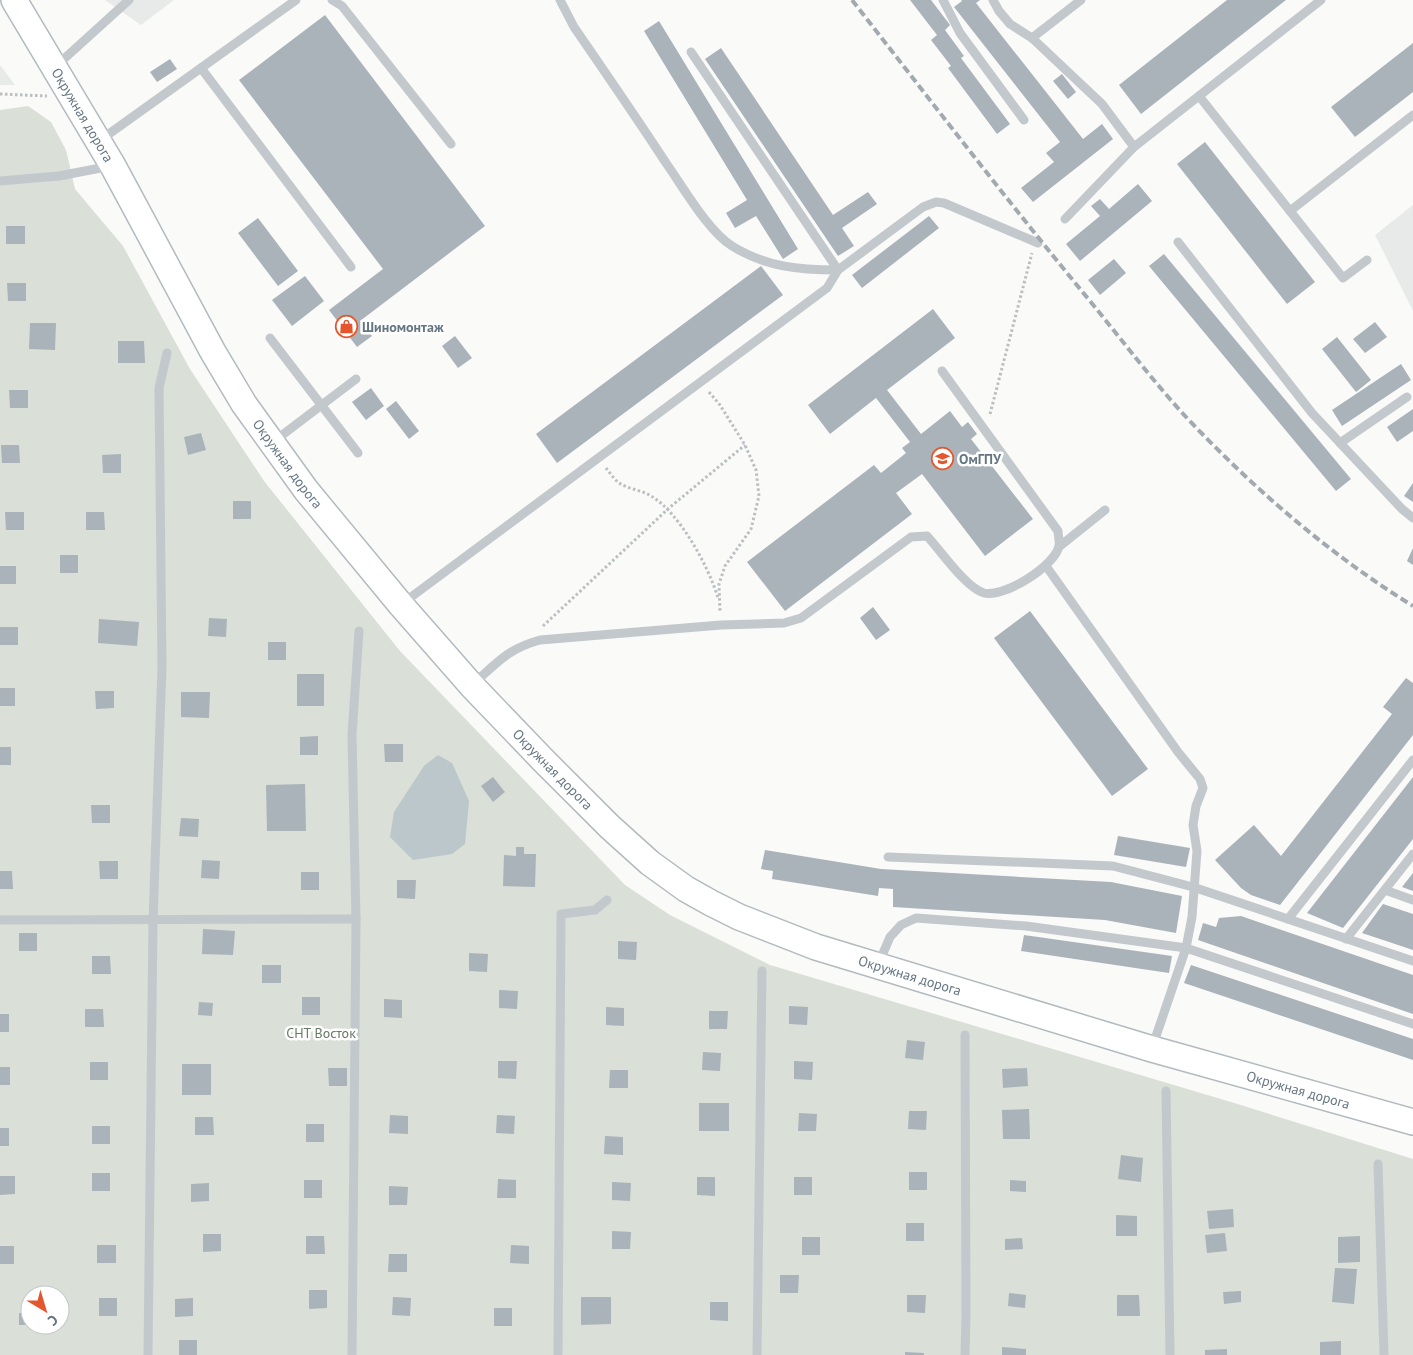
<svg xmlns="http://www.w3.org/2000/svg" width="1413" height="1355" font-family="'PT Sans',sans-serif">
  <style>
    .built { fill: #e8e9e9 }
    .green { fill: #dadfd7; fill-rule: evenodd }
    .water { fill: #bbc7cb }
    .building { fill: #aab3b9 }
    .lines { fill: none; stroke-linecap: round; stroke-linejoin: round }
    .secondary-casing { stroke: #b3babf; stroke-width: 28 }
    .path { stroke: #bbbfc2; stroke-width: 3; stroke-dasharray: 2.5 2.5; stroke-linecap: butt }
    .service { stroke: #c3c8cc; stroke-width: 9 }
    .secondary { stroke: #fff; stroke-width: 25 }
    .rail { stroke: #a2aab0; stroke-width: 4; stroke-dasharray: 8 4; stroke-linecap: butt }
    .labels { text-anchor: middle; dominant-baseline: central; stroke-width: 5; stroke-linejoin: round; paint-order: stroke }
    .street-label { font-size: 14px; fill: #657683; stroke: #fff }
    .poi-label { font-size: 14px; font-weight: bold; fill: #657683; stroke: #fff; text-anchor: start }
    .park-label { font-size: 14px; fill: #687a64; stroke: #fff }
  </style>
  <rect width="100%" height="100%" fill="#fafaf8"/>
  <!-- built -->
  <g class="built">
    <path d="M105,0h69l-33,25z"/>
    <path d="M0,65l15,20h-15z"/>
    <path d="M1413,205v106l-38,-76z"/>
  </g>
  <!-- green -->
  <path class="green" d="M28,106l23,16 15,28 9,39 48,57 67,123 74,112 136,170 225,234 45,30 100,50 461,137 182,57v196h-1413v-1245zM30,1295h30v30h-30z"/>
  <!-- water -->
  <path class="water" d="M438,755l14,8 17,38 -4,43 -13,10 -39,6 -23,-23 4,-25 30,-46z"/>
  <!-- building -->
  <g class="building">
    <path d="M910,0h21l19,25 -5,5 19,26 -3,2 49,66 -13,10 -49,-66 3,-2 -20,-26 6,-5z"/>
    <path d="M961,0h19l-4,3 107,136 19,-15 11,15 -80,63 -12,-14 33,-26 -8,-9 14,-11 -106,-135 8,-6z"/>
    <path d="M1227,0h59l-145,114 -22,-29z"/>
    <path d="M325,15l160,211 -125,95 12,15 -15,11 -28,-37 54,-41 -144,-189z"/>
    <path d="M659,21l139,228 -15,10 -27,-43 -21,12 -9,-15 21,-13 -103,-169z"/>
    <path d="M1413,43v49l-58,45 -24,-30z"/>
    <path d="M721,48l112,167 35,-23 9,12 -35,24 12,18 -16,10 -133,-197z"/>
    <path d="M170,59l7,10 -20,13 -7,-10z"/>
    <path d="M1062,74l14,18 -8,7 -15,-18z"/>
    <path d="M1205,142l110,140 -28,22 -110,-140z"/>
    <path d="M1138,184l14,17 -72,60 -14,-17 34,-28 -9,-10 9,-7 9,10z"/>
    <path d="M929,216l10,12 -77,60 -10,-13z"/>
    <path d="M258,218l40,53 -20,15 -40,-53z"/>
    <rect x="6" y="226" width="19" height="18"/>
    <path d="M1164,254l187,225 -15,12 -187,-225z"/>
    <path d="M1114,259l12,14 -26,22 -12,-15z"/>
    <path d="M761,266l22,29 -226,168 -21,-29z"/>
    <path d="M305,276l19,25 -32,25 -20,-26z"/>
    <path d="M7,283h19v18h-18z"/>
    <path d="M933,309l22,29 -68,52 34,44 29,-23 12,16 6,-5 9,12 -6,5 62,80 -48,37 -63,-82 -26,19 16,21 -127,97 -38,-49 127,-97 7,8 25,-20 -4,-5 8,-6 -34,-44 -46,36 -22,-29z"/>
    <path d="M1375,322l12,15 -22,16 -12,-14z"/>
    <path d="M30,323h26l-1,27 -26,-1z"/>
    <path d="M455,336l17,22 -14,10 -16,-22z"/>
    <path d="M1337,337l34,43 -15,12 -34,-43z"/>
    <path d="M118,341h26l1,22h-27z"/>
    <path d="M1401,364l10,16 -69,46 -10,-16z"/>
    <path d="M371,388l13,18 -18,14 -14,-18z"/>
    <path d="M9,390h19v18h-18z"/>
    <path d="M396,401l23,30 -10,8 -23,-30z"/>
    <path d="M1413,409v22l-16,11 -10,-15z"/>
    <path d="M201,433l5,17 -18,5 -4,-18z"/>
    <path d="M1,445h18l1,18h-18z"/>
    <path d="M121,454v19h-18l-1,-18z"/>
    <path d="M1413,483v19l-9,-6z"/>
    <rect x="233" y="501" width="18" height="18"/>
    <path d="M5,512h19v18h-18z"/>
    <path d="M86,512h18l1,18h-19z"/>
    <path d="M1413,548v17l-6,-4z"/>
    <rect x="60" y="555" width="18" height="18"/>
    <rect x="0" y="566" width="16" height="18"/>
    <path d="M873,607l17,23 -14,10 -16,-22z"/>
    <path d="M1030,611l118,158 -36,27 -118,-158z"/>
    <path d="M209,618l18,1 -1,18 -18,-1z"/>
    <path d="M99,619l40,3 -2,24 -39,-3z"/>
    <rect x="0" y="627" width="18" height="18"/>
    <rect x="268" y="642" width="18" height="18"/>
    <rect x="297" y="674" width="27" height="32"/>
    <path d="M1406,678l7,5v52l-133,170 -29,-10 -10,-7 -26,-28 39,-35 27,31 111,-142 -9,-7z"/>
    <rect x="0" y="688" width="15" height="18"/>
    <path d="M95,691h19v17l-18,1z"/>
    <path d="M181,692h29l-1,26 -28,-1z"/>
    <path d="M318,736v19h-18v-18z"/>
    <path d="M384,744h19v18h-18z"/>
    <rect x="0" y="747" width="11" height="18"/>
    <path d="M493,777l12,15 -12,10 -12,-16z"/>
    <path d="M1413,777v62l-70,89 -36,-15z"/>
    <path d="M305,784l1,47h-39l-1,-46z"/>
    <path d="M91,805h19v18h-18z"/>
    <path d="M181,818l18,1 -1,18 -19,-1z"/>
    <path d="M1118,836l72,12 -4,19 -72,-12z"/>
    <path d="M516,847h8v7h12l-1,33 -32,-1 1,-31 12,1z"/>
    <path d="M765,850l116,19 230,13 71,14 -6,37 -71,-13 -212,-13v-18l-14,-1 -1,8 -106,-17 1,-8 -12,-2z"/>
    <path d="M202,860l18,1 -1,18 -18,-1z"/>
    <path d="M99,861h19v18h-18z"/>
    <path d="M0,871h12l1,18h-13z"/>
    <rect x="301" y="872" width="18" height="18"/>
    <path d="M1413,873v18l-11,-4z"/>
    <path d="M397,880h19l-1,19 -18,-1z"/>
    <path d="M1383,904l30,10v36l-51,-17z"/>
    <path d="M1241,916l172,59v39l-215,-74 5,-17 13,4 3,-9z"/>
    <path d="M203,929l32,2 -2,24 -31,-1z"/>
    <rect x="19" y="933" width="18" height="18"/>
    <path d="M1024,935l148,21 -3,17 -148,-22z"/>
    <path d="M618,941l19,1 -1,18 -18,-1z"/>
    <path d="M469,953l19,1 -1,18 -18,-1z"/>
    <path d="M92,956h18l1,18h-19z"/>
    <rect x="262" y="965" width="19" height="18"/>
    <path d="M1191,965l222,74v21l-229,-77z"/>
    <path d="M499,990l19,1 -1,18 -18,-1z"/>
    <rect x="302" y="997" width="18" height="18"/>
    <path d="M384,999l18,1v18l-18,-1z"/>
    <path d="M199,1002l14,1 -1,13 -14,-1z"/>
    <path d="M789,1006l19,1 -1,18 -18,-1z"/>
    <path d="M606,1007l18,1v18l-18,-1z"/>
    <path d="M85,1009h18l1,18h-19z"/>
    <path d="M709,1011h19l-1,18h-18z"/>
    <rect x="0" y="1014" width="9" height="18"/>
    <path d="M907,1040l18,2 -2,18 -18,-2z"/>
    <path d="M703,1052l18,1 -1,18 -18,-1z"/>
    <path d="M498,1061h19l-1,18 -18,-1z"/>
    <path d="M794,1061l19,1 -1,18 -18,-1z"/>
    <rect x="90" y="1062" width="18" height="18"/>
    <rect x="182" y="1064" width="29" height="31"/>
    <rect x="0" y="1067" width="10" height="18"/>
    <path d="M328,1068h19v18h-18z"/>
    <path d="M1027,1068l1,18 -25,2 -1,-19z"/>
    <path d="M610,1070h18v18h-19z"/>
    <rect x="699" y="1103" width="30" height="28"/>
    <path d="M1029,1109l1,30h-27l-1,-29z"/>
    <path d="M909,1111h18l-1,19 -18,-1z"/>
    <path d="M799,1113l18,1 -1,17h-18z"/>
    <path d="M390,1115l18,1v18l-19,-1z"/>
    <path d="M497,1115l18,1 -1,18 -18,-1z"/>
    <path d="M195,1117h18l1,18h-19z"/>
    <rect x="306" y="1124" width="18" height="18"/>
    <rect x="92" y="1126" width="18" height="18"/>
    <rect x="0" y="1128" width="9" height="18"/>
    <path d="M605,1136l18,1v18l-19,-1z"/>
    <path d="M1121,1155l22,3 -2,24 -23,-3z"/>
    <rect x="909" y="1172" width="18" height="18"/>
    <rect x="92" y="1173" width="18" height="18"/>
    <path d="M0,1176h15v18l-15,1z"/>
    <path d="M697,1177h18v19l-18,-1z"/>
    <rect x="794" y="1177" width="18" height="18"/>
    <path d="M498,1179l18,1v18h-19z"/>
    <rect x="304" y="1180" width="18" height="18"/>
    <path d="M1010,1180l16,1v11l-16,-1z"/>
    <path d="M612,1182l19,1 -1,18 -18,-1z"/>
    <path d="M209,1183v18l-18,1v-18z"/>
    <path d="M389,1186l19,1 -1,18h-18z"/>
    <path d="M1233,1209l1,18 -25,2 -2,-18z"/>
    <path d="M1116,1215l21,1v20h-21z"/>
    <rect x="906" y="1223" width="18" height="18"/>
    <path d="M612,1231l19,1 -1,17h-18z"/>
    <path d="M1225,1233l2,18 -20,2 -2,-18z"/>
    <path d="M203,1234h18v17l-18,1z"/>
    <path d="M306,1236h18l1,18h-19z"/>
    <path d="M1360,1236v26l-22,1v-26z"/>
    <rect x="802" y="1237" width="18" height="18"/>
    <path d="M1022,1238l1,11 -18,1v-11z"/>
    <rect x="97" y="1245" width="19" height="18"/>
    <path d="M511,1245l18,1v18l-19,-1z"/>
    <rect x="0" y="1246" width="14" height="18"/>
    <path d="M389,1254h18v18h-19z"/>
    <path d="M1335,1268l22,1 -3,35 -22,-2z"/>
    <path d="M780,1275h19l-1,18h-18z"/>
    <path d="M309,1290h18v18l-18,1z"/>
    <path d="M1241,1291v11l-17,2 -1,-12z"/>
    <path d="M1009,1293l17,2 -1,13 -17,-2z"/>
    <path d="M907,1295h19l-1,18 -18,-1z"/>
    <path d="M1117,1295h22l1,21h-23z"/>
    <path d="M393,1297l18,1 -1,18 -18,-1z"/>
    <path d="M581,1297h30v27l-30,1z"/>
    <rect x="99" y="1298" width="18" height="18"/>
    <path d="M193,1298v18l-18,1v-18z"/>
    <path d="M710,1302h18v19l-18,-1z"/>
    <rect x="494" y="1308" width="18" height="18"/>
    <rect x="19" y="1313" width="11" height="12"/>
    <rect x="179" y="1340" width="18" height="15"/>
    <path d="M1341,1341v14h-21v-13z"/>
    <path d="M1002,1347l24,2v6h-24z"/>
    <path d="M1227,1349v6h-22v-5z"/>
    <path d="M905,1352l19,1v2h-19z"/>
  </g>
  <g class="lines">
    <defs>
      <g id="secondary">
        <path id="s1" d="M14,0l99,166 100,186 31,52 62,86 95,115 71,81 70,73 68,68 40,36 36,26 25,14 28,14 77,30 336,102 261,73"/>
      </g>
    </defs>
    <!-- secondary casing -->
    <use href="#secondary" class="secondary-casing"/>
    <!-- path -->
    <g class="path">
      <path d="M0,94l47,2"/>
      <path d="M709,392l11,13 25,40 11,25 3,26 -8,33 -26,37 -6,18 1,28"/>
      <path d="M990,414l42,-161"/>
      <path d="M606,468c4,5 8,11 13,15 9,6 23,7 32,13 28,16 58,71 67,102"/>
      <path d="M543,626l126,-118 76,-63"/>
    </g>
    <!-- service -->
    <g class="service">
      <path d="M332,0l10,6 109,138"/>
      <path d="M560,0l14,27c31,45 62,90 92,136 17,24 42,68 66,83 34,21 67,24 106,24l-147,-218"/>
      <path d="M943,0l17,33 64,87"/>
      <path d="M993,0l6,11 11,13 22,14 70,66 32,43"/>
      <path d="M1032,38l49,-38"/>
      <path d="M55,67l74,-67"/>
      <path d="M201,68l150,199"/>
      <path d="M1199,96l144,182 24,-18"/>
      <path d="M99,141l197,-141"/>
      <path d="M0,181l59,-5 52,-10"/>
      <path d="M1290,211l123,-96"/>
      <path d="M1065,219l69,-72 187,-147"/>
      <path d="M1178,242l134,171 90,96 11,9"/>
      <path d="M270,338l88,115"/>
      <path d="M273,442l83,-63"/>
      <path d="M1340,443l67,-46"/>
      <path d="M1060,546l45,-36"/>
      <path d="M1046,566l132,186 22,27 3,9 -7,18 -3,19 4,26 -5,66 -6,31 -34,100"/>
      <path d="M403,603l424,-315 11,-18 85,-63 13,-5 8,1 94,40"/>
      <path d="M472,685c25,-22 35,-36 68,-45l181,-15 63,-2 17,-5 110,-81 16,-1c14,15 39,52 57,57 20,5 71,-27 75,-47 1,-4 -1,-11 -1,-15l-116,-160"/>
      <path d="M888,857l225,9 80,21 220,74"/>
      <path d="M1385,890l28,10"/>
      <path d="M1288,919l125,-159"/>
      <path d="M0,920l356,-1"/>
      <path d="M1346,939l67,-85"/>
      <path d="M878,965l12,-28 11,-12 15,-7 110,8 160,22 227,76"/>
      <path d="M965,1035l1,280 -1,40"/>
      <path d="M1166,1091l4,264"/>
      <path d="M1378,1164l6,191"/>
      <path d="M148,1355l5,-435 9,-253 -3,-279 8,-35"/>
      <path d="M352,1355l4,-436 -4,-184 7,-104"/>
      <path d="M558,1355l3,-441 34,-4 12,-10"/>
      <path d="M757,1355l5,-384"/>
    </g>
    <!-- secondary -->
    <use href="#secondary" class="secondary"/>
    <!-- rail -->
    <path class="rail" d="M852,0c79,101 157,203 238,301 32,39 62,79 96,116 68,72 143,137 227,189"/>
  </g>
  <!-- icons -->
  <defs>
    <symbol id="shop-ring" viewBox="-11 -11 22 22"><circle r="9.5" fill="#fff" stroke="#e4572e" stroke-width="1.5"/><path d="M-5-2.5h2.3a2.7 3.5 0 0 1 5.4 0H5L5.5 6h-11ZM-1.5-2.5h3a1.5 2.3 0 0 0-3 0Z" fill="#e4572e"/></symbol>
    <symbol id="university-ring" viewBox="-11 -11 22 22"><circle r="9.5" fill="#fff" stroke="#e4572e" stroke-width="1.5"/><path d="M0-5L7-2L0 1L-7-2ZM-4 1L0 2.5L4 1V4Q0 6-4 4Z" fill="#e4572e"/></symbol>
  </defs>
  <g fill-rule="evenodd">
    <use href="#shop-ring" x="334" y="314" width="25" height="25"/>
    <use href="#university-ring" x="930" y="446" width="25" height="25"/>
  </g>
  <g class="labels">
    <!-- street labels -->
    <g class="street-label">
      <text stroke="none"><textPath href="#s1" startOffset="134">Окружная дорога</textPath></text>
      <text stroke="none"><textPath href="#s1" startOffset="539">Окружная дорога</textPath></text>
      <text stroke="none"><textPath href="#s1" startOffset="944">Окружная дорога</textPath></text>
      <text stroke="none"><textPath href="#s1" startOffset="1364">Окружная дорога</textPath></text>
      <text stroke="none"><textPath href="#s1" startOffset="1769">Окружная дорога</textPath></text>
    </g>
    <!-- poi labels -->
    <g class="poi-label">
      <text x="362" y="327">Шиномонтаж</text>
      <text x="959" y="459">ОмГПУ</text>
    </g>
    <!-- park labels -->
    <g class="park-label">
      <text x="321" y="1033">СНТ Восток</text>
    </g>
  </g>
  <!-- north arrow -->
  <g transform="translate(45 1310) rotate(142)"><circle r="24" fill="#ffffff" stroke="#c1c8cd"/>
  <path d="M0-4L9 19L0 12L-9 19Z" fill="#e4572e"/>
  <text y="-8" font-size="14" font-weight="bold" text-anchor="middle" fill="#657683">С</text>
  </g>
</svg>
